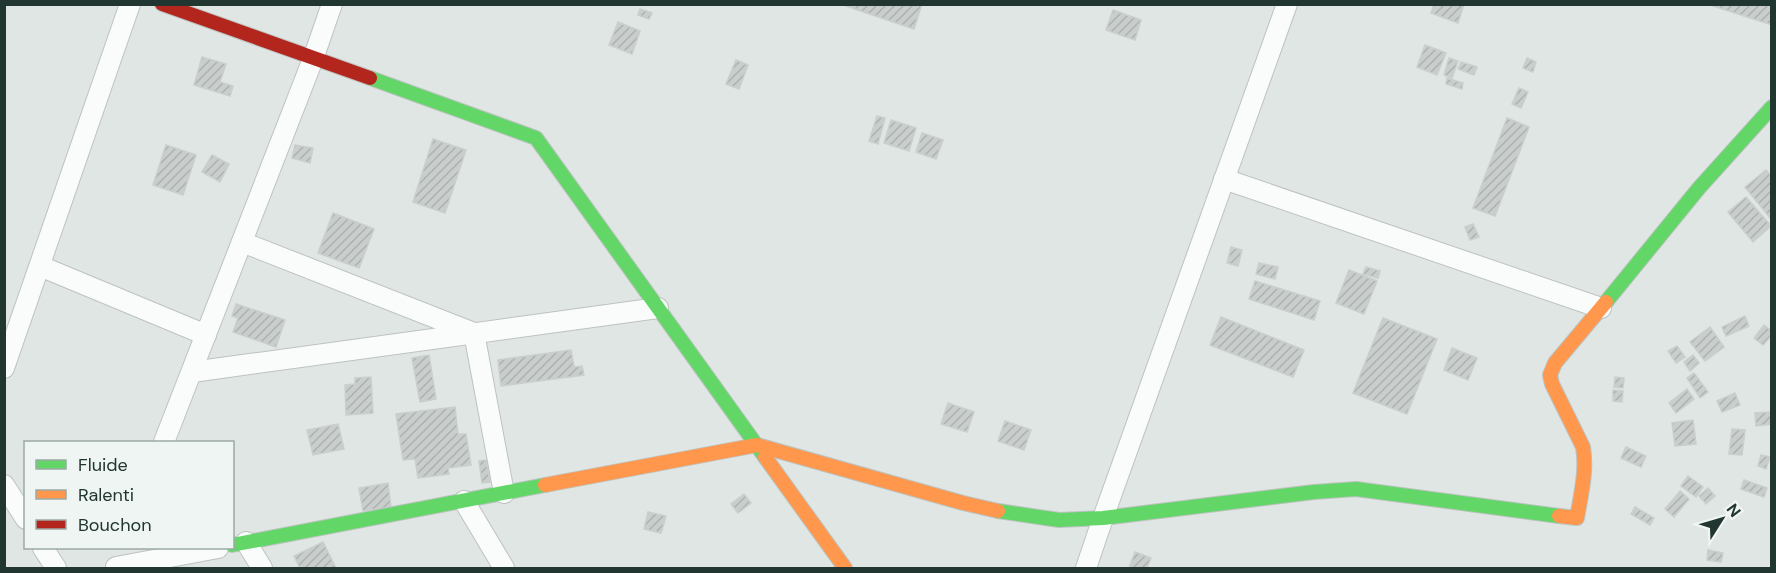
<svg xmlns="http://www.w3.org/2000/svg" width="1776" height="573" font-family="'DM Sans',sans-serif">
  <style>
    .building { fill: url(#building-hatch); stroke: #c9cfcc; stroke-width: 1.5 }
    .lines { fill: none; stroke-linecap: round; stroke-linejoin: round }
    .street-casing { stroke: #bdc3c0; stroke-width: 22 }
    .fast-casing { stroke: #bdc3c1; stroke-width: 16 }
    .slow-casing { stroke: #bdc3c1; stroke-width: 16 }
    .jam-casing { stroke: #bdc3c1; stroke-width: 16 }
    .street { stroke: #fafbfb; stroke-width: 20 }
    .fast { stroke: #63d668; stroke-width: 14 }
    .slow { stroke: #ff974d; stroke-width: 14 }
    .jam { stroke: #b3261e; stroke-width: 14 }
  </style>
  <defs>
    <pattern id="building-hatch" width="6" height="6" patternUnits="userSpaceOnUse" patternTransform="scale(1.5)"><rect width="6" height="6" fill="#c9cecc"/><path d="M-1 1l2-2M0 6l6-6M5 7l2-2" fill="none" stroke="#acb2b0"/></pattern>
  </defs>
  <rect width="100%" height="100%" fill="#e0e6e3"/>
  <!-- building -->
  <g class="building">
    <path d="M840,4h82l-8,25z"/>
    <path d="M1434,4h30l-6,19 -27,-10z"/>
    <path d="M1707,4h65v21z"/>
    <path d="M640,9l12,4 -3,6 -11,-4z"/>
    <path d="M1113,10l28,10 -6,20 -29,-10z"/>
    <path d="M618,22l22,9 -8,23 -23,-9z"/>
    <path d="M1425,45l21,8 -9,22 -20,-8z"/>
    <path d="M202,57l24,7 -6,18 13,4 -3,10 -36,-11z"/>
    <path d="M1449,58l9,3 -6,17 -8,-3z"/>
    <path d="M1527,58l9,4 -3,10 -10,-4z"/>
    <path d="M736,60l12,5 -9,24 -13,-5z"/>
    <path d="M1461,62l16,5 -3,8 -16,-6z"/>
    <path d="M1447,78l16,5 -1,6 -16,-5z"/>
    <path d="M1519,88l9,4 -7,16 -9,-4z"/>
    <path d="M877,116l8,2 -7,26 -9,-3z"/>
    <path d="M1507,118l22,9 -34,89 -22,-8z"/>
    <path d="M891,120l25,8 -7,23 -25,-8z"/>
    <path d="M922,133l21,7 -7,19 -20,-7z"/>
    <path d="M433,139l33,11 -21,63 -32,-11z"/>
    <path d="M166,145l30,10 -13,40 -30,-10z"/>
    <path d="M295,145l18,3 -3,15 -18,-5z"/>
    <path d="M212,155l17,9 -9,18 -18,-10z"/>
    <path d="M1766,170l6,7 -1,42 -26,-32z"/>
    <path d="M1746,197l25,29 -18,16 -25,-30z"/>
    <path d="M333,213l41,16 -15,39 -41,-15z"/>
    <path d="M1473,224l6,13 -9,3 -5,-13z"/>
    <path d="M1231,247l11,3 -4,16 -11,-3z"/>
    <path d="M1259,263l19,4 -3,12 -19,-5z"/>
    <path d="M1366,267l14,4 -2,7 -15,-4z"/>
    <path d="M1349,270l28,11 -13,33 -28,-11z"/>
    <path d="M1255,281l65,20 -6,19 -65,-21z"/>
    <path d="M236,304l49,16 -9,27 -43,-15 5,-14 -6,-2z"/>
    <path d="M1745,316l4,10 -23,10 -4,-9z"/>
    <path d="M1221,317l83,33 -11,27 -83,-32z"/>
    <path d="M1383,318l54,21 -30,75 -54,-21z"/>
    <path d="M1764,325l8,6v4l-9,10 -9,-7z"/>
    <path d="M1710,327l14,20 -19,14 -15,-19z"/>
    <path d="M1677,346l8,11 -9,6 -8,-12z"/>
    <path d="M1452,348l25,10 -9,22 -24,-10z"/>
    <path d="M571,350l3,17 8,-1 2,9 -83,11 -3,-26z"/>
    <path d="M429,355l7,44 -16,3 -8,-44z"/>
    <path d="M1693,355l6,8 -9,8 -6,-9z"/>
    <path d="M1694,373l14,19 -8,6 -13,-20z"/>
    <path d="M371,377l2,36 -27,2 -1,-30 10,-1v-6z"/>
    <path d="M1615,377l9,1 -1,10 -9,-1z"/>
    <path d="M1687,389l7,10 -18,14 -7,-10z"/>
    <path d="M1613,390l10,1 -1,11 -9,-1z"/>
    <path d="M1735,393l5,12 -18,7 -5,-11z"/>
    <path d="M948,403l26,9 -7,20 -26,-8z"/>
    <path d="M455,407l3,27h8l5,31 -23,3 1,6 -31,4 -3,-19 -12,1 -7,-46z"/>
    <path d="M1772,412v12l-16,2 -1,-13z"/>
    <path d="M1693,420l3,24 -21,2 -3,-23z"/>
    <path d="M1005,421l26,9 -7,20 -26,-9z"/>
    <path d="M338,424l6,25 -31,6 -6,-25z"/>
    <path d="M1732,429l13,1 -3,25 -13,-1z"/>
    <path d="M1626,447l20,9 -5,11 -20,-9z"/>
    <path d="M1761,455l9,2 -4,12 -8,-3z"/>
    <path d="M486,460l4,22 -8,1 -3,-22z"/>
    <path d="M1688,476l15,11 -7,10 -15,-11z"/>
    <path d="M1744,480l23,8 -3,9 -23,-8z"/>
    <path d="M388,483l3,24 -28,4 -4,-23z"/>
    <path d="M1708,488l7,8 -9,8 -7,-8z"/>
    <path d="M1680,491l9,8 -15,18 -9,-8z"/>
    <path d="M744,494l7,9 -13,10 -7,-9z"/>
    <path d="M1635,507l19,11 -4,7 -19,-11z"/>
    <path d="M648,512l18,4 -5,17 -17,-4z"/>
    <path d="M323,542l13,26h-36l-6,-12z"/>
    <path d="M1708,550l15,3 -2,9 -14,-2z"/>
    <path d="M1135,552l16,6 -4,10h-18z"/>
  </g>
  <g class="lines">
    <defs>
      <g id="street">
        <path d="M1224,179l377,129"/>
        <path d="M242,242l232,91 30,160"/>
        <path d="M40,266l166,69"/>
        <path d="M4,368l126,-364"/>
        <path d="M192,372l466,-64"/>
        <path d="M164,442l149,-383 19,-55"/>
        <path d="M4,485l22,34"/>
        <path d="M464,501l40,67"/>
        <path d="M246,542l16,26"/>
        <path d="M43,548l13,20"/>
        <path d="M116,567l102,-19"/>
        <path d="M1086,568l17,-50 184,-514"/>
      </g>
      <g id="fast">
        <path d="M370,78l166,60 229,319"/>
        <path d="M1606,302l93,-114 73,-81"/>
        <path d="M998,511l61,9 44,-2 211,-26 42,-3 203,27"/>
        <path d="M232,545l313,-60"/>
      </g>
      <g id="slow">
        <path d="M765,457l80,111"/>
        <path d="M545,485l212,-40 206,58 35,8"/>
        <path d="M1559,516l18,2c4,-24 10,-47 6,-71l-31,-63 -2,-9 5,-12 51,-61"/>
      </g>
      <path id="jam" d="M162,4l208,74"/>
    </defs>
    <!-- street casing -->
    <use href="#street" class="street-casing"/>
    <!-- fast casing -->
    <use href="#fast" class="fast-casing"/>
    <!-- slow casing -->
    <use href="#slow" class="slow-casing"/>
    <!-- jam casing -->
    <use href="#jam" class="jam-casing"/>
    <!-- street -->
    <use href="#street" class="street"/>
    <!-- fast -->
    <use href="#fast" class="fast"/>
    <!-- slow -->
    <use href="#slow" class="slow"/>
    <!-- jam -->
    <use href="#jam" class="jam"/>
  </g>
  <!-- border -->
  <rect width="1776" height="573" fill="none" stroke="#213631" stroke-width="12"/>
  <!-- legend -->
  <rect x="24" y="441" width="210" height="108" fill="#eef5f2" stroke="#9ca9a5" stroke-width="1.5"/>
  <rect x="36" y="460" width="30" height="9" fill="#63d668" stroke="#9ca9a5" stroke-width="1.5"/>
  <text x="78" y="471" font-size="18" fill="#213631">Fluide</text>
  <rect x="36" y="490" width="30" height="9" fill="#ff974d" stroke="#9ca9a5" stroke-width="1.5"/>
  <text x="78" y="501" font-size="18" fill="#213631">Ralenti</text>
  <rect x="36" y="520" width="30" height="9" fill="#b3261e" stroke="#9ca9a5" stroke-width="1.5"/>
  <text x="78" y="531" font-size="18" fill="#213631">Bouchon</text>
  <!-- north arrow -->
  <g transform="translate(1722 519) rotate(53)" stroke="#eef5f2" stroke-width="4.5" paint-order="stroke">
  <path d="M0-4.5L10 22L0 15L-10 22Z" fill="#213631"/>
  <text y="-9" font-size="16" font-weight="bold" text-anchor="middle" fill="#213631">N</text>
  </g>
</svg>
